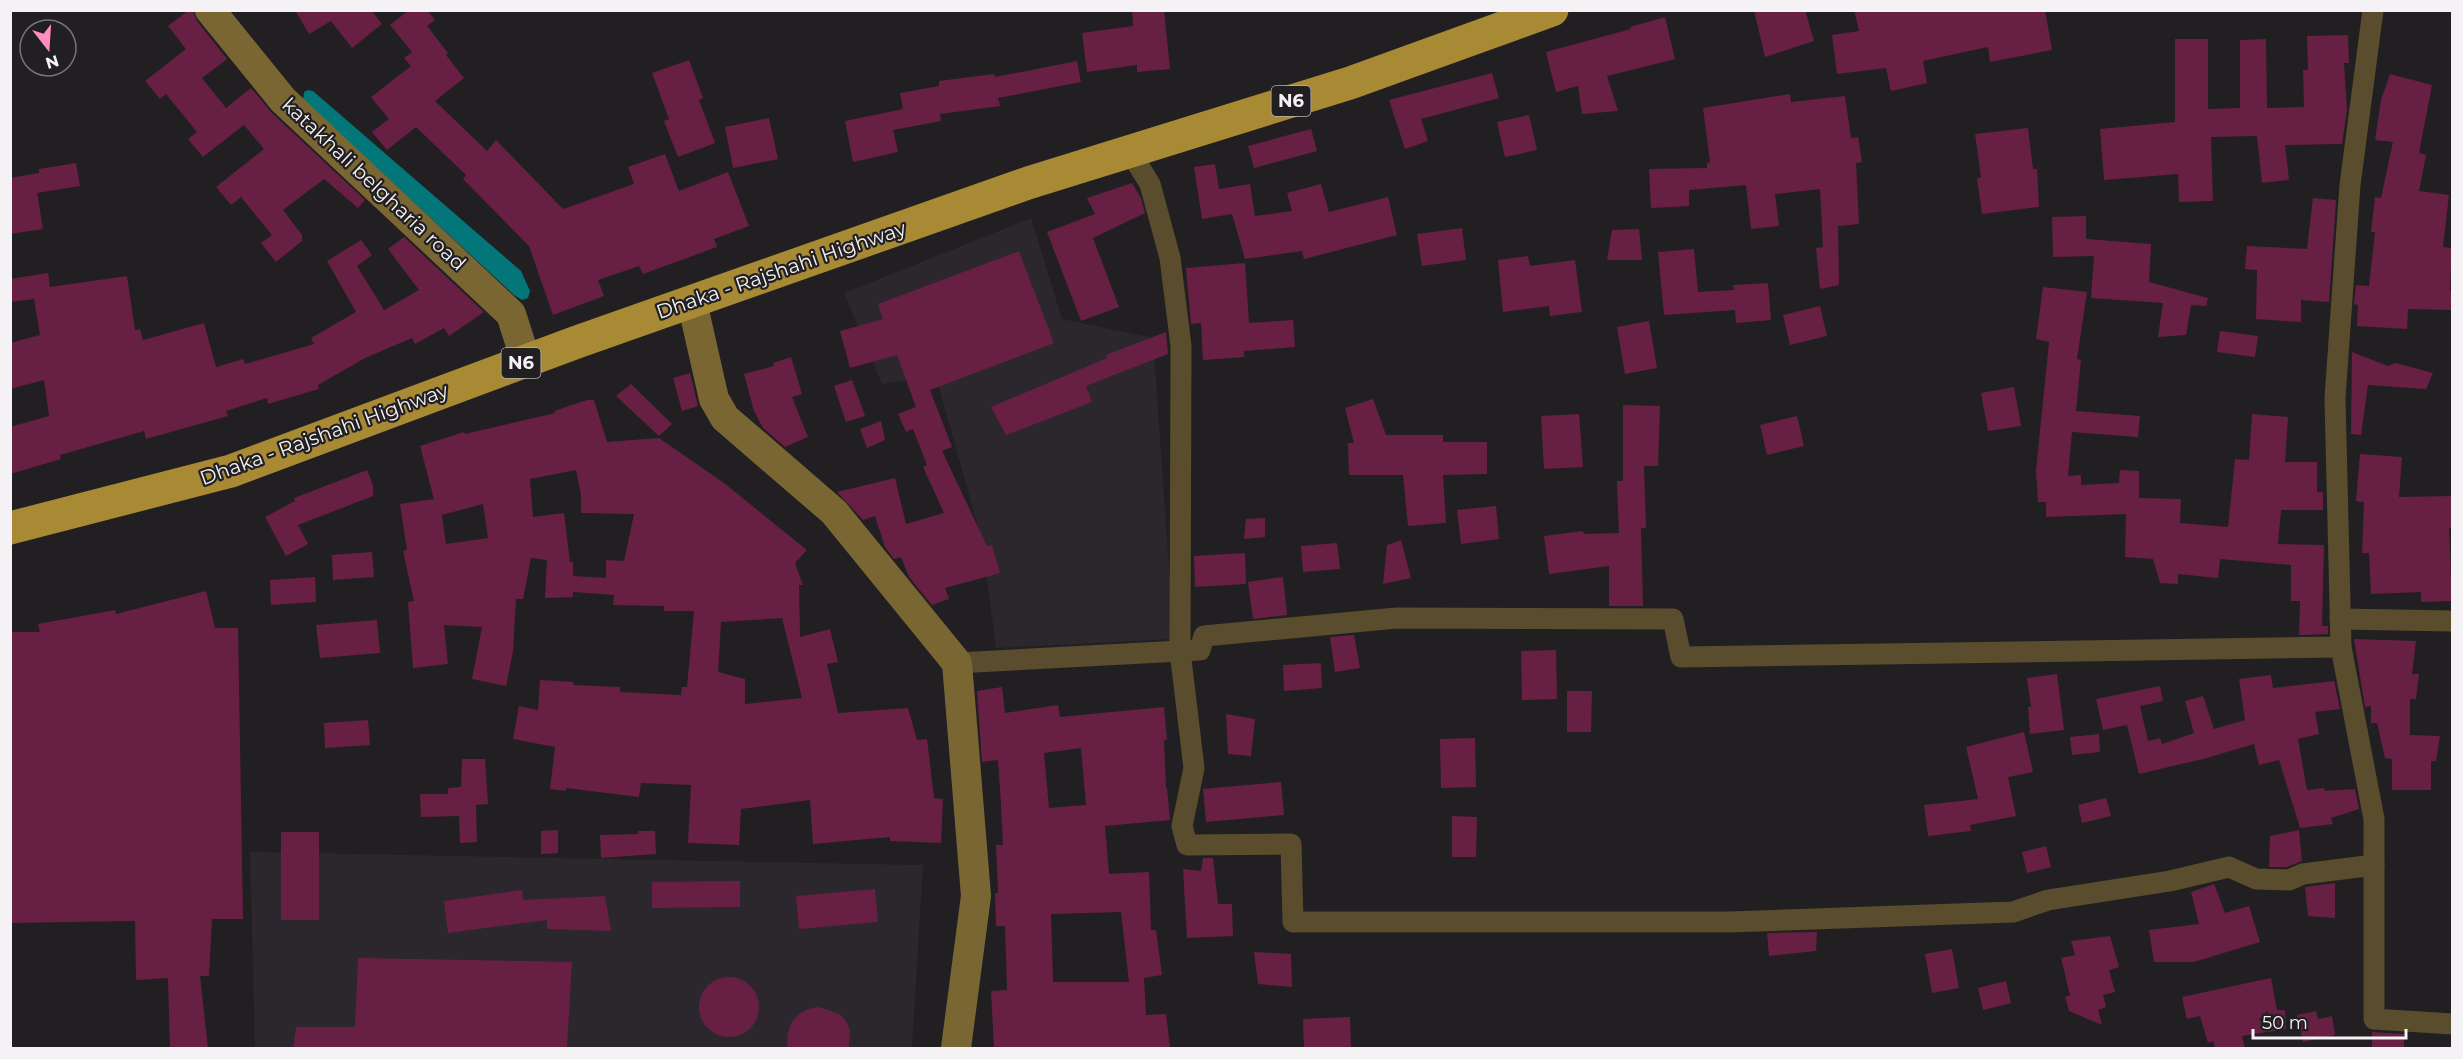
<svg xmlns="http://www.w3.org/2000/svg" width="2463" height="1059" font-family="Montserrat,sans-serif">
  <style>
    .built { fill: #2c262d }
    .water { fill: #027679 }
    .building { fill: #672043; fill-rule: evenodd }
    .lines { fill: none; stroke-linecap: round; stroke-linejoin: round }
    .street { stroke: #594d2e; stroke-width: 21 }
    .secondary { stroke: #796632; stroke-width: 30 }
    .highway { stroke: #a88a35; stroke-width: 33 }
    .labels { text-anchor: middle; dominant-baseline: central; stroke-width: 4.5; stroke-linejoin: round; paint-order: stroke }
    .shield { fill: #211f21; stroke: #b5b3b5; stroke-width: 1.5 }
    .shield-label { font-size: 18px; font-weight: bold; fill: #f4f2f4 }
    .street-label { font-size: 20px; fill: #f4f2f4; stroke: #211f21 }
  </style>
  <rect width="100%" height="100%" fill="#211f21"/>
  <!-- built -->
  <g class="built">
    <path d="M1031,218l31,101 91,19 21,301 -178,9 -14,-107 -46,-164 -54,7 -38,-91z"/>
    <path d="M250,852l673,13 -11,183h-657z"/>
  </g>
  <!-- water -->
  <path class="water" d="M308,90l5,1 208,180 9,20 -2,7 -6,2 -8,-5 -211,-195 1,-8z"/>
  <!-- building -->
  <g class="building">
    <path d="M189,10h4l4,11 30,38 -25,19 24,30 25,-20 20,24 94,88 -7,8 -34,-29 -41,31 19,25v6l-26,21 -15,-19 11,-8 -31,-38 -10,8 -15,-18 48,-38 -20,-24 -41,32 -15,-18 9,-7 -31,-38 -6,5 -15,-18 41,-32 -18,-23z"/>
    <path d="M295,10h76l11,14 -30,24 -21,-27 -22,13z"/>
    <path d="M409,10h18l8,10 -8,6 21,27 -2,2 18,23 -29,23 52,50 9,-11 67,69 71,-25 -6,-17 37,-13 14,37 49,-19 21,54 -35,13 3,8 -74,27 -4,-8 -41,14 6,16 -51,19 -24,-69 -66,-67 3,-4 -50,-48 -29,23 -15,-18 17,-13 -18,-22 40,-31 -7,-8 8,-6 -22,-27z"/>
    <path d="M1132,10h32l6,59 -33,3v-7l-50,7 -5,-39 51,-7z"/>
    <path d="M1754,10h51l9,31 -49,16z"/>
    <path d="M1854,10h191l7,40 -62,12 -2,-15 -65,14 4,22 -36,8 -5,-23 -49,6 -5,-39 27,-4z"/>
    <path d="M1665,17l10,42 -68,17 11,35 -36,3 -4,-28 -22,6 -10,-40 85,-23 -1,-2z"/>
    <path d="M2348,35l1,28h-5l3,47 -5,34 -57,1 4,35 -27,3 -5,-47 -46,1 2,64 -34,1 -1,-28 -74,6 -4,-51 75,-7v-83h33v70l32,-1v-68l26,-1 1,69 37,-1 -1,-37h5l-1,-34z"/>
    <path d="M689,60l14,38 -4,2 16,43 -37,14 -14,-36 5,-2 -17,-46z"/>
    <path d="M1077,61l4,21 -83,16 2,8 -60,8 1,7 -48,9 5,22 -45,10 -8,-41 58,-12 -3,-16 39,-7v-5l55,-7 1,3z"/>
    <path d="M1492,73l7,25 -78,21 7,22 -23,8 -16,-49z"/>
    <path d="M2390,74l42,11 -13,68 7,2 -7,36 30,4 -6,52 9,1 -2,42h2v20l-44,-1 -1,20 -50,-3 1,-21 -4,-1 2,-19 13,1 6,-54h-4l4,-35 6,1 12,-56 -18,-2 6,-40z"/>
    <path d="M1790,94l1,8 54,-6 6,42 7,-1 4,25 -6,1 3,61 -21,2 1,59 -19,4 -4,-41 7,-1 -3,-58 -45,5 4,32 -28,3 -5,-44 -57,5v16l-38,2 -2,-39 58,-1v-5l3,-1 -7,-54z"/>
    <path d="M1529,115l8,35 -32,7 -8,-35z"/>
    <path d="M769,118l9,41 -45,9 -8,-41z"/>
    <path d="M2028,128l5,41h4l2,38 -57,7 -5,-36 4,-1 -6,-43z"/>
    <path d="M1311,129l6,22 -63,17 -6,-22z"/>
    <path d="M76,163l4,23 -43,7 6,36 -33,5v-56l29,-5v-4z"/>
    <path d="M1215,164l4,25 31,-5 5,32 37,-5 -5,-18 34,-9 8,28 59,-15 9,38 -93,24 -2,-8 -57,8 -13,-45 -30,5 -8,-52z"/>
    <path d="M1132,183l9,15 4,15 -52,25 26,69 -38,14 -34,-89 48,-18 -8,-16z"/>
    <path d="M2313,198l23,2 -7,102 -28,-2v22l-45,-3 1,-49 -12,-1 2,-23 60,3z"/>
    <path d="M2086,216v23l65,5 -2,38 59,16 -2,8 -15,-1 -5,30 -28,2 5,-34 -72,-5 3,-42 -41,1 -1,-40z"/>
    <path d="M1462,228l4,32 -44,6 -5,-32z"/>
    <path d="M1639,229l3,31h-35l5,-30z"/>
    <path d="M404,237l80,75 -35,24 -5,-8 -29,16 -3,-6 -47,20 -47,27 1,4 -51,15 -1,-6 -41,13 2,5 -82,23 -2,-8 -84,24 1,4 -51,15v-47l39,-11 -5,-36 -34,9v-46l30,-8 -6,-36 -24,3v-23l38,-6 2,14 77,-11 8,54 5,-1 3,11 61,-17 12,44 27,-8 2,5 69,-20 -3,-6 45,-26 -29,-51 34,-21 11,15 -15,11 27,44 35,-20 -31,-41z"/>
    <path d="M1694,249l4,43 36,-2 -1,-5 35,-2 3,37 -35,3 -1,-13 -71,5 -6,-63z"/>
    <path d="M1019,251l35,92 -124,47 22,57 -10,4 45,95 5,-1 8,28 -55,15 4,11 -17,6 -23,-28 -8,-20 -7,2 -9,-12 -10,-31 -12,4 -26,-28 58,-14 11,46 38,-11 -21,-46 4,-2 -14,-36 -7,3 -8,-18 18,-7 -19,-52 -47,13 -10,-37 43,-12 -5,-15z"/>
    <path d="M1528,256l2,10 45,-6 7,52 -32,4 -1,-10 -46,6 -5,-52z"/>
    <path d="M1245,263l4,60 44,-3 2,27 -51,4v6l-41,3 -2,-37 -10,1 -5,-56z"/>
    <path d="M2043,287l44,5 -10,67 4,1 -5,51 64,5 -2,21 -66,-5 -4,44 13,-1v10l38,-2 1,-13 19,1v27l42,1 -1,24 48,4 7,-68 14,1 3,-46 36,3 -3,45h32v30h6v18h-42l-3,34 46,1 -2,81h6v8l-29,1 1,-34h-9v-36l-71,-6 -2,19 -40,-4v10l-18,-1 -7,-24 -28,-2 1,-43 -80,3v-15h-8l-2,-31 13,-129 -13,-3z"/>
    <path d="M1820,306l7,30 -37,9 -7,-30z"/>
    <path d="M1649,321l8,47 -32,6 -8,-47z"/>
    <path d="M2220,331l38,5 -3,21 -38,-5z"/>
    <path d="M1166,332l2,22 -82,32 6,16 -86,33 -15,-28 116,-49 -1,-3z"/>
    <path d="M2352,352l36,14 8,-3 37,10 -7,16 -58,-4 -7,50 -10,-1z"/>
    <path d="M791,357l11,37 -10,3 16,40 -23,10 -22,-19 -9,-17 -10,-37 30,-8 -1,-3z"/>
    <path d="M690,373l8,33 -16,5 -9,-33z"/>
    <path d="M852,380l13,36 -19,6 -12,-36z"/>
    <path d="M631,384l41,40 -13,12 -43,-40z"/>
    <path d="M2014,387l7,39 -33,5 -7,-38z"/>
    <path d="M1373,399l13,36h57v7h44v32l-44,1 3,48 -38,3 -5,-51h-54l-1,-32h6l-9,-35z"/>
    <path d="M587,400h7l13,42 52,-4 65,45 83,67 -12,13 8,22h-4l1,52 30,-8 8,33 -11,2 11,49 70,-5 9,32 10,-1 7,59 9,1 -2,44 -51,-2v-4l-77,7 -3,-44 -69,9 -2,36 -51,-2 3,-58 -50,-2 -2,14 -73,-9v3l-16,-2 5,-42 -42,-8 6,-33 19,4 2,-30 34,2 -1,3 47,2v5l61,3 1,-8h5l7,-76h-30v-5l-51,-1 1,-10 -41,-3v5l-28,1 2,-38 -16,-2 -8,41h-7l-3,52 -7,35 -34,-7 10,-52 -38,-2 4,39 -35,4 -5,-66 6,-1 -11,-50 4,-1 -7,-46 34,-5 -14,-53 44,-14 1,2 90,-21 -1,-2zM576,470l5,25v18l53,1 -10,47 -18,-1v18l-33,-2v-14h-3l-6,-49 -31,4 -3,-38zM483,504l5,34 -42,6 -4,-29zM782,618l20,80 -57,6v-25l-27,-7 3,-50z"/>
    <path d="M1623,405l37,1 -2,60h-14l2,62h-5l2,78h-34v-40l-60,8 -5,-38 39,-5 1,3 35,-1 -2,-52h6z"/>
    <path d="M1579,414l4,53 -39,2 -3,-53z"/>
    <path d="M1797,416l7,30 -37,9 -7,-30z"/>
    <path d="M881,421l4,19 -18,8 -7,-19z"/>
    <path d="M2360,454l42,3 -3,40 53,-1v32h-3l3,73 -31,1v-10l-50,2 -2,-41h-7l2,-51 -8,-1z"/>
    <path d="M367,470l6,15v11l-75,29 10,19 -22,12 -21,-39 30,-16 -1,-3z"/>
    <path d="M1496,506l3,33 -38,5 -4,-34z"/>
    <path d="M1265,518v19l-21,2 2,-20z"/>
    <path d="M1401,540l10,38 -28,6 4,-39z"/>
    <path d="M1337,543l3,26 -37,3 -2,-26z"/>
    <path d="M372,552l2,25 -41,3 -1,-25z"/>
    <path d="M1245,553l1,31 -51,3 -1,-31z"/>
    <path d="M315,577l1,25 -45,3 -1,-25z"/>
    <path d="M1283,577l4,38 -34,4 -5,-37z"/>
    <path d="M206,591l9,37h23l5,291h-31l-3,57h-9l8,72h-38l-2,-70 -32,2 -1,-59 -125,2v-291h30l-2,-8 77,-14 1,4z"/>
    <path d="M377,620l3,33 -60,5 -4,-33z"/>
    <path d="M1354,635l6,33 -25,4 -5,-35z"/>
    <path d="M2354,639l62,2 -4,33h7l-3,25h-6v36l30,1 -4,25h-5v29h-39v-31l-7,-1 -8,-35h-6v-17l-6,1z"/>
    <path d="M1556,650l1,49 -35,1 -1,-49z"/>
    <path d="M1321,663l1,25 -38,3 -1,-26z"/>
    <path d="M2057,674l7,56 -34,4 -2,-27h3l-4,-29z"/>
    <path d="M2271,675l2,13 61,-7 6,28 -25,3 4,22 -21,5 9,51 17,-2 1,3 30,-2 4,20 -28,9 2,6 -33,4 -21,-68 -20,5 -5,-21 -47,14 -68,16 -12,-49 -24,5 -7,-31 64,-13 3,15 -23,5 8,35 12,-3 2,6 32,-11 -9,-32 18,-5 11,33 31,-9 -6,-41z"/>
    <path d="M1002,687l3,26 53,-8 2,12 104,-10 3,33h-3l2,48h1l3,32 -65,6 4,48 40,-2 2,58h5l6,45 -18,3 2,37 20,-1 4,33 -176,1 -3,-57 16,-1 -2,-64h-9l-1,-33h3l-2,-48h7l-2,-40 -3,-45 -16,2 -5,-71zM1081,748l5,57 -37,3 -5,-55zM1121,912l8,70h-76l-2,-68z"/>
    <path d="M1567,691h25l-1,41h-24z"/>
    <path d="M1226,714l29,5 -4,37 -23,-2z"/>
    <path d="M368,720l2,25 -45,3 -1,-25z"/>
    <path d="M2024,732l9,40 -25,5 8,39 -46,9 1,6 -43,5 -4,-31 54,-6 -12,-52z"/>
    <path d="M2099,734l1,18 -28,3 -2,-18z"/>
    <path d="M1475,738l1,49 -35,1 -1,-49z"/>
    <path d="M462,759h23l3,45 -12,1 1,37 -17,1 -1,-27 -38,1 -1,-23h28v-6l13,-1z"/>
    <path d="M1281,782l3,33 -78,7 -3,-33z"/>
    <path d="M2106,798l5,18 -29,7 -4,-18z"/>
    <path d="M1452,816l25,1 -1,40h-24z"/>
    <path d="M558,830v23l-17,1v-23z"/>
    <path d="M2299,830l3,31 -15,6h-18l1,-31z"/>
    <path d="M638,831h17l1,23 -55,4 -1,-23 38,-1z"/>
    <rect x="281" y="832" width="38" height="88"/>
    <path d="M2046,846l5,21 -24,6 -5,-21z"/>
    <path d="M1203,858h10l5,46h14l1,32 -46,2 -4,-69 18,2z"/>
    <path d="M740,881v26l-88,1v-26z"/>
    <path d="M2335,883v35l-27,-2 -3,-29z"/>
    <path d="M2214,884l11,29 24,-7 11,36 -66,20h-40l-5,-32 50,-6 -8,-32z"/>
    <path d="M875,889l3,33 -79,7 -3,-33z"/>
    <path d="M522,890l1,10 82,-4 6,35 -64,-2v-9l-99,13 -4,-32z"/>
    <path d="M1817,932l-1,19 -47,5 -2,-23z"/>
    <path d="M2110,936l9,31 -10,3 6,22 -12,3 3,12 -8,3 4,15 -33,-14 -4,-14 5,-2 -9,-37 14,-3 -4,-14z"/>
    <path d="M1952,949l7,39 -27,5 -7,-39z"/>
    <path d="M1254,952l37,2 1,33 -34,-3z"/>
    <path d="M358,958l214,4 -5,86h-274l3,-21h59z"/>
    <circle cx="729" cy="1007" r="30"/>
    <path d="M2271,978l6,32h8l1,19 -44,7 3,12h-30l-2,-7 -5,2 -8,-27 -13,3 -5,-22z"/>
    <path d="M2006,981l5,22 -28,7 -5,-22z"/>
    <path d="M819,1007l20,7 7,7 4,9 -1,18h-62l1,-16 4,-10 7,-8 9,-5z"/>
    <path d="M2316,1011l2,8 14,-3 3,19 -32,7 -6,-27z"/>
    <path d="M1350,1017l1,31h-47l-1,-29z"/>
    <path d="M2372,1032l32,2v14h-32z"/>
  </g>
  <g class="lines">
    <!-- street -->
    <g class="street">
      <path d="M1130,152l20,32 20,74 11,88 -1,305 14,117 -12,58 5,19 104,-1 2,78h436l284,-10 35,-12 122,-19 59,-14 27,12 33,1 14,-6 71,-9"/>
      <path d="M2340,619l112,2"/>
      <path d="M2341,647l33,172v200l78,5"/>
      <path d="M957,663l243,-13 4,-14 193,-18 276,1 8,38 660,-10 -6,-249 15,-213 23,-175"/>
    </g>
    <!-- secondary -->
    <g class="secondary">
      <path d="M210,10l73,90 228,214 15,47"/>
      <path d="M692,302l22,97 11,19 109,94 123,151 19,233 -20,152"/>
    </g>
    <!-- highway -->
    <path class="highway" d="M10,528l221,-57 346,-129 451,-159 322,-100 202,-73"/>
  </g>
  <g class="labels">
    <!-- shield labels -->
    <g class="shield">
      <rect x="1271.5" y="86" width="39" height="30" rx="4.5"/>
      <rect x="501.5" y="348" width="39" height="30" rx="4.5"/>
    </g>
    <g class="shield-label">
      <text x="1291" y="101">N6</text>
      <text x="521" y="363">N6</text>
    </g>
    <!-- street labels -->
    <g class="street-label">
      <text transform="translate(374 184) rotate(43)">katakhali belgharia road</text>
      <text transform="translate(781 270) rotate(-19)">Dhaka - Rajshahi Highway</text>
      <text transform="translate(324 434) rotate(-20)">Dhaka - Rajshahi Highway</text>
    </g>
  </g>
  <!-- border -->
  <rect width="2463" height="1059" fill="none" stroke="#f4f2f4" stroke-width="24"/>
  <!-- north arrow -->
  <g transform="translate(48 48) rotate(163)"><circle r="28" fill="#211f21" stroke="#757375" stroke-width="1.5"/>
  <path d="M0-4.5L10 22L0 15L-10 22Z" fill="#fe8ebe"/>
  <text y="-9" font-size="16" font-weight="bold" text-anchor="middle" fill="#f4f2f4">N</text>
  </g>
  <!-- scale -->
  <path d="M2253 1029v9h153v-9" fill="none" stroke="#f4f2f4" stroke-width="3"/>
  <text x="2262" y="1029" font-size="18" fill="#f4f2f4" stroke="#211f21" stroke-width="4.5" paint-order="stroke">50 m</text>
</svg>
